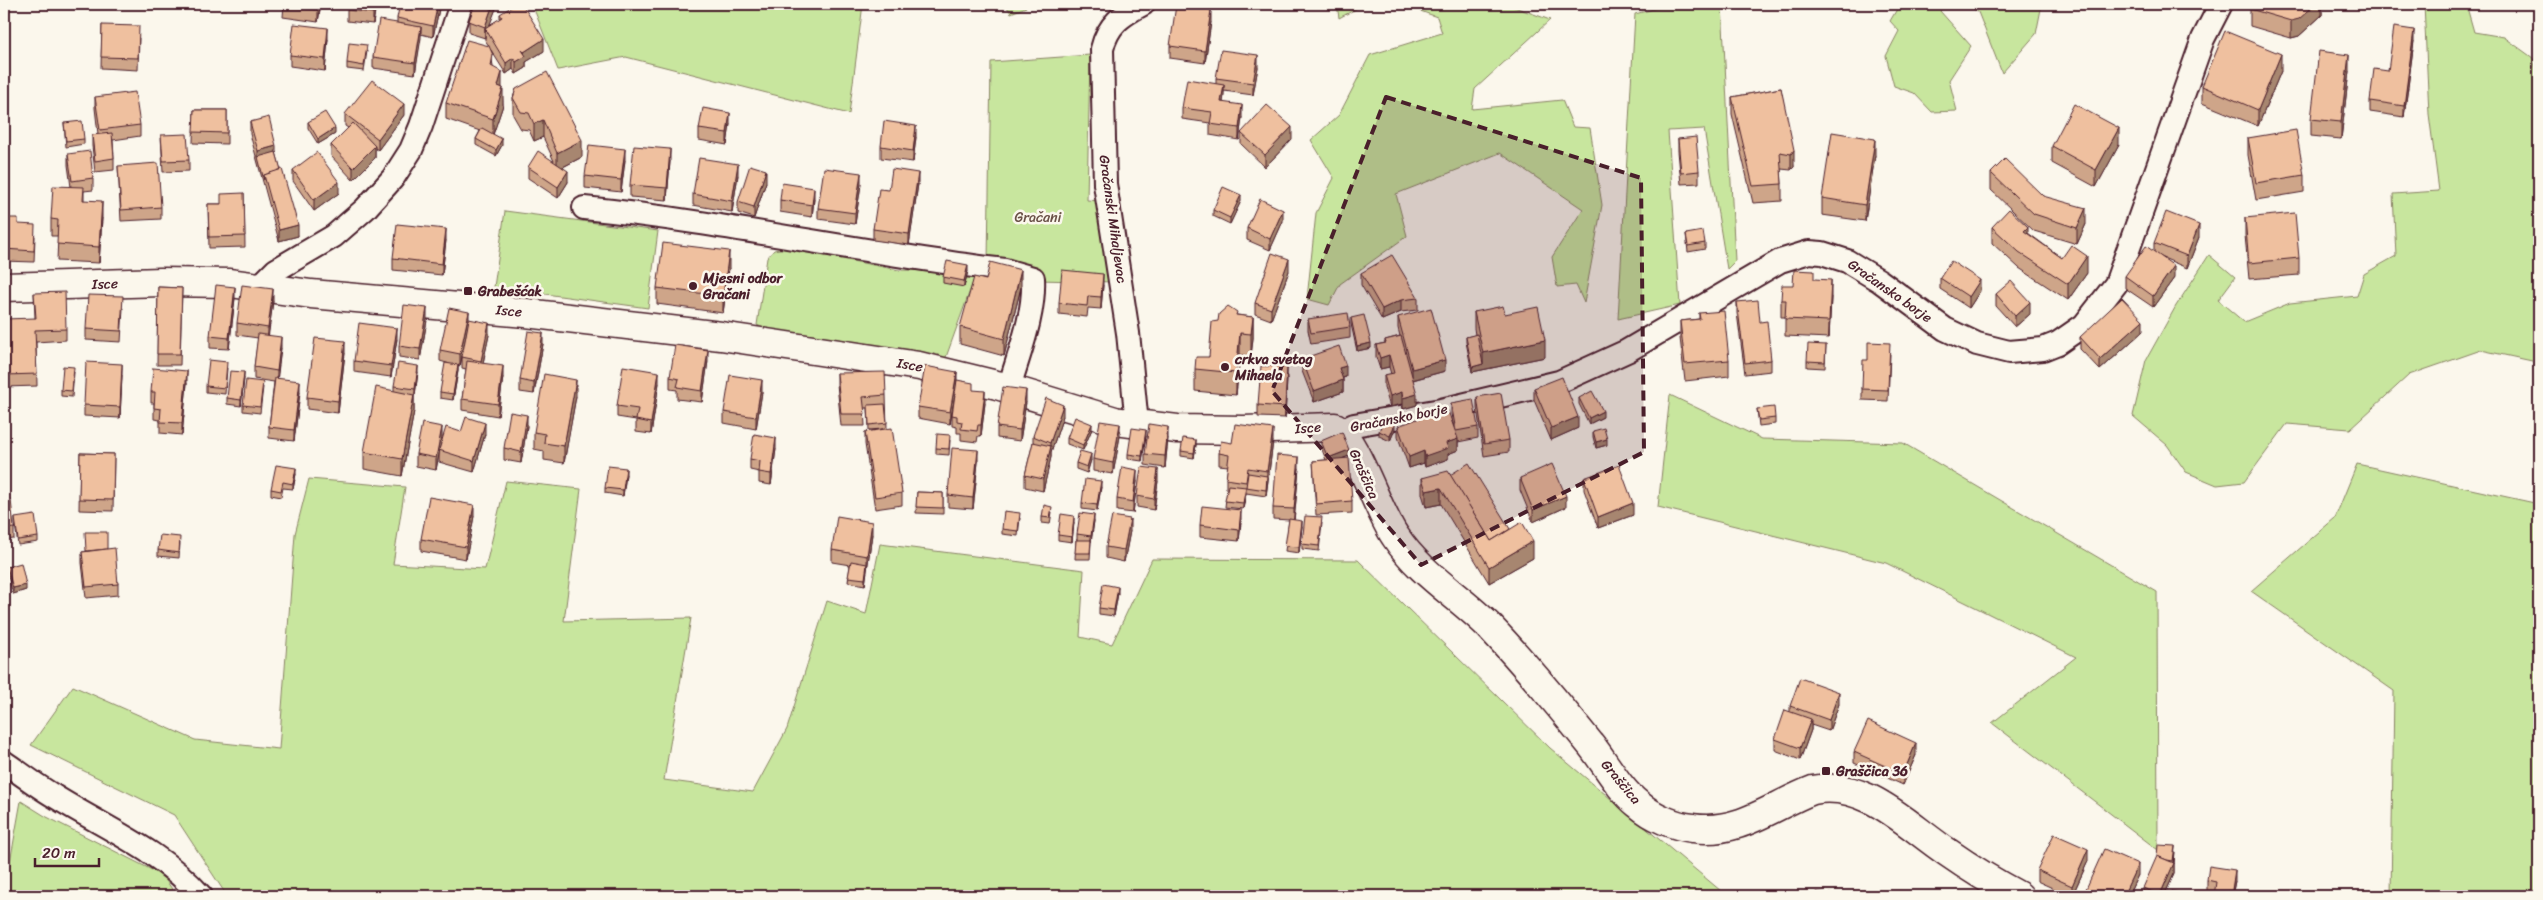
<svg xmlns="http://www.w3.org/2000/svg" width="2543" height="900" font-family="Sriracha,sans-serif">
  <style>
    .green { fill: #c8e69e; stroke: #898264 }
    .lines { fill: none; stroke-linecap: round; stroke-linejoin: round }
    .minor-casing { stroke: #4a1f2b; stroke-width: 26 }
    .tertiary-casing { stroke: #4a1f2b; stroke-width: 31 }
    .minor { stroke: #fbf7ec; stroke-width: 22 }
    .tertiary { stroke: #fbf7ec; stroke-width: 28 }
    .wall { fill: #cea589; stroke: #4a1f2b }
    .shaded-wall { fill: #a7866f; stroke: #4a1f2b }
    .building { fill: #efc09f; stroke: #4a1f2b }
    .marked { fill: #4a1f2b; fill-opacity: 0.2; stroke: #4a1f2b; stroke-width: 4; stroke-dasharray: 10 6; stroke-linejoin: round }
    .poi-dot { fill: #4a1f2b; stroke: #fbf7ec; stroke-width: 2 }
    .labels { text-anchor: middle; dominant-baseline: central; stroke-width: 5; stroke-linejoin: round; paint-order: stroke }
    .park-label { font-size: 14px; fill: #6a5148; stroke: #fbf7ec }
    .street-label { font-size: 14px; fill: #4a1f2b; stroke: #fbf7ec }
    .poi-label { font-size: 14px; font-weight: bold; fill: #4a1f2b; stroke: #fbf7ec; text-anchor: start }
  </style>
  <rect width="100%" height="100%" fill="#fbf7ec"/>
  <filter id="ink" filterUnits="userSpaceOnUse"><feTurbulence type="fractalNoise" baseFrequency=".02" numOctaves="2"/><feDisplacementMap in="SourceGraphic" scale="10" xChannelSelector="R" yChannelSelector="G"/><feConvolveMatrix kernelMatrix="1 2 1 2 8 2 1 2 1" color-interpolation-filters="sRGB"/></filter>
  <g filter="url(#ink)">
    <!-- green -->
    <g class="green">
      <path d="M532,4h331l-14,110 -223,-57 -68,13z"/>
      <path d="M1005,4h21v3l-15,6z"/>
      <path d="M1337,4h28l-26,14z"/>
      <path d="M1401,4h105l44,16 -75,69 -3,20 90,-9 11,27 17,1 12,77 -18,98 -8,-18 -19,2 -5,-30 31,-48 -83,-56 -104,41 11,42 -67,48 -11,21 -22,-6 9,-86 18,-35 -23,-38 28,-25 31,-60 72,-22 -5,-16z"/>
      <path d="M1672,4h50l13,257 -8,8 -23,-140 -36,2 12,174 -62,14 17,-305z"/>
      <path d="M1900,4h46l-6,7 31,35 -22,34 8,31 -25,1 -18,-19 -20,-7 -8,-30 13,-25 -9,-10z"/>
      <path d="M1967,4h75l-6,30 -34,39 -24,-61z"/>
      <path d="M2424,4h42l8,28 30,5 29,21 6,25v283l-7,-5 -51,-11 -72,25 -59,54 -63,-5 -43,58 -27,3 -31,-13 -19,-27 -34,-29 13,-56 30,-54 33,-51 26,22 -17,23 26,22 46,-19 67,-7 7,-22 32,-18 -3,-62 46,-3 -10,-77z"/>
      <path d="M1090,55l-3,145 13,1 14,81 -75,-2v-12l-51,-6 3,-200z"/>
      <path d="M505,211l153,20 -10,77 -154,-21z"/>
      <path d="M785,248l114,22 78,1 -32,89 -176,-29 -12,-6 10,-67 7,-8z"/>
      <path d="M1670,395l92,44 141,4 254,149 1,258 -166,-127 84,-66 -190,-94 -228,-56z"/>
      <path d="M2357,464l182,40v392h-148l3,-205 -143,-100 84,-73z"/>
      <path d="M309,479l96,8 -12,77 92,5 21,-88 75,8 -17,132 127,-3 -27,162 89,12 34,-63 40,-128 39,13 14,-70 204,26 -4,67 32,7 40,-85 206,1 192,188 177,148h-1500l-53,-81 -143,-70 42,-59 122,54 84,9 16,-215z"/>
      <path d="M21,801l24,15 117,59 15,21h-173z"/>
    </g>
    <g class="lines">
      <defs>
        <g id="minor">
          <path d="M584,208c142,14 280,46 421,62l28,8c2,37 -14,75 -24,110"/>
          <path d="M260,286l16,-16 58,-34 31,-27 28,-31 18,-28 10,-24 40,-122"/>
          <path d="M1137,424l-9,-91 -23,-149 -3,-135c6,-25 20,-34 41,-45"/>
          <path d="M1341,431l13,-6 87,-15 118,-28 68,-31 153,-90 29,-9 13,1 25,8 33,20 65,48 32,15 32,8 34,-3 15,-6 26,-18 32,-41 87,-245 18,-35"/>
          <path d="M4,762c16,11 33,24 50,34 51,32 106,54 147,100"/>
        </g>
        <path id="tertiary" d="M4,287l157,-5 69,1 81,11 215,19 195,23 198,30 78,19 118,36 22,3 40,5 67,1 91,-3c20,11 43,85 60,109 25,38 63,59 95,91 35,37 69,78 101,118 15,19 28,44 47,59 15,13 36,22 55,24 46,7 80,-23 120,-38 52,-11 95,36 134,62 23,16 47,31 72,44"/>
      </defs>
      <!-- minor casing -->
      <use href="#minor" class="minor-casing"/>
      <!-- tertiary casing -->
      <use href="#tertiary" class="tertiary-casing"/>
      <!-- minor -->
      <use href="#minor" class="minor"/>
      <!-- tertiary -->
      <use href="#tertiary" class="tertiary"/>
    </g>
    <!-- wall -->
    <g class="wall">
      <path d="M121,4h13v1z"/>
      <path d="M284,4h37l-3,18 -35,-5z"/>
      <path d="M376,4l-3,20 -26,-3v-11z"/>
      <path d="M439,4v5l-6,28 -12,-3 -6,40 -42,-6v-11l24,-34v-5z"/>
      <path d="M497,4v2l-8,19 11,-6v-5l44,37 -18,11v6l-10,6 -3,-5 -7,5 -15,-24 2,17 9,21 1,17 -10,29 9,11 -6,11 -20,-11v-6l4,-8 -34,-12v-16l43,-57 -4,-6v-2l-16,-5v-12z"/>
      <path d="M2322,4v11l-23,21 -8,2 -41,-12v-17z"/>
      <path d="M1211,22l-6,41 -35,-5v-12z"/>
      <path d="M102,25l37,13 -1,32 -37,-2z"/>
      <path d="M328,39l-3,32 -35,-5v-11z"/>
      <path d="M2414,41l-10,76 -34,-5v-11z"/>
      <path d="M367,51l-3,20 -17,-2v-6z"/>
      <path d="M1258,67l-5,28 -29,-4 -1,11 19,15 -3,23 -29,-5v-12l-28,-4v-11l34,-24v-6z"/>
      <path d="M2281,71l-23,55 -56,-23v-17z"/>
      <path d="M2349,71l-8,68 -30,-3v-17z"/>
      <path d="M1781,88l13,79 -3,3 -10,-1 1,15v17l-29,2 -21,-89v-17z"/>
      <path d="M516,89l66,68 -19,10 5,15 -10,16 -30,-20v-11l26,-6 -11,-24 -9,4 -5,-11 -8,-1 -8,-14v-17z"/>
      <path d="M95,97l45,28v11l-27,4 1,18v12l-19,2 -3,-26v-11l6,-1 -3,-26z"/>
      <path d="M194,110h33v34l-34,-1z"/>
      <path d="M345,114l59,1 -26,35 -3,-2v10l-22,22 -22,-24v-11l17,-17 -3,-2z"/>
      <path d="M250,122l26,30 22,84 -19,5 -29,-107z"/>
      <path d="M308,122l27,12 -17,10 -10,-16z"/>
      <path d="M64,123l20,16v5l-18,3z"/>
      <path d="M730,124l-3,21 -28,-5v-11z"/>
      <path d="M1241,133l51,6 -27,28 -24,-23z"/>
      <path d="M161,135l28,25v11l-26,1z"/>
      <path d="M916,137l-3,25 -32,-4v-12z"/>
      <path d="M2248,138l56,37v17l-48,8 -8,-45z"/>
      <path d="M1678,139l21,32v12l-18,1 -3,-33z"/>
      <path d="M2119,145l-23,42 -44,-24v-17z"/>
      <path d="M68,154l25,24v12l-9,1v9l18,18 -3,45 -42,-2 1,-25h-7v-17l20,-32 -3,-22z"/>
      <path d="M1875,155l-10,66 -43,-6v-17z"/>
      <path d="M625,160l-4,32 -36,-4v-12z"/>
      <path d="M670,161l-3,39 -37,-3v-12z"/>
      <path d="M118,166l43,41v12l-40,2z"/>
      <path d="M293,170l46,23 -25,18 -21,-30z"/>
      <path d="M1991,173l52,23 43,28 -9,20 -43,-13 -43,-41z"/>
      <path d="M738,175l-6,37 -39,-7v-11z"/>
      <path d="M766,182l-12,36 -16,-5v-11z"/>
      <path d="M861,184l-6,40 -37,-5v-11z"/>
      <path d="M918,184l-9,61 -36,-5v-11l16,-39z"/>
      <path d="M244,193l1,54 -36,1 -1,-44h13z"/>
      <path d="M814,199l-2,18 -32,-5v-12z"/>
      <path d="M1241,201l-11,23 -17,-8v-6z"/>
      <path d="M4,218l14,6 17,12 -1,26 -30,-1z"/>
      <path d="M2245,218l54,40v17l-50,4 -4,-44z"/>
      <path d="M1283,221l-13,29 -23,-10v-12z"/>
      <path d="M1992,227l36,6 34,25 25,15 -19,27 -49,-32 -27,-25z"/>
      <path d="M1686,234l19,9v6l-17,3z"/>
      <path d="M2199,237l-12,31 -26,-11 13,21 -21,29 -28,-19v-12l29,-24v-9z"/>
      <path d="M446,240l-4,35 -49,-5v-12z"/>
      <path d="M729,268l-6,45 -66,-9v-16z"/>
      <path d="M968,271l-4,16 -21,-4v-6z"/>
      <path d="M1289,271l-18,49 -16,-6v-11z"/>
      <path d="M1361,273l57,25v12l-17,2 -19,8 -21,-35z"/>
      <path d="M1940,278l40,13 -11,17 -29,-19z"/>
      <path d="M1814,279l17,18 -2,41 -44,-2v-19h-4v-17l12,-15z"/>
      <path d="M986,280l35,7 -17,69 -44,-12v-17z"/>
      <path d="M1103,285l-2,24 -13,-1 -1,9 -28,-3v-11z"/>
      <path d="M158,287l24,1 -2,77h-23z"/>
      <path d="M34,293l32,36v11l-30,2 1,44 -32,1 -1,-42 31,-27z"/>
      <path d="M1996,294l34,20 -15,13 -19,-21z"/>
      <path d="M235,298l-6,51 -19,-1v-12z"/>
      <path d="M273,301l-5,34 13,13 -4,30 23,14 -6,49 -25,-3v-11l5,-45 -20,-3v-12l4,-29 -21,-3v-12z"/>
      <path d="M1737,302l23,20 11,38v11l-26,3 -8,-61z"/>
      <path d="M123,308l-2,34 -35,-2v-11z"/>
      <path d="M1474,312l31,2 40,43 -73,15 -6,-30v-5l9,-2 -1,-7z"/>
      <path d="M1699,313l30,47v16l-44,5 -5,-43v-17l19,-2z"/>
      <path d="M1237,315l16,2v21l-2,18 -11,-1 -4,40 -41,-4v-22l14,-12 9,-36z"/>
      <path d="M1398,317l47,54 -32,9 4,25 -14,4 -1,-5 -12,3 -6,-20v-12l7,-1 -2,-7 -9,2 -4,-12v-12l9,-2v-3l15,-4 -2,-8z"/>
      <path d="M1351,318l20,30 -14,3 -6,-27z"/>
      <path d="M1308,319l42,8v11l-39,6 -3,-14z"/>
      <path d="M427,320l-7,40 -21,-3v-11z"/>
      <path d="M469,323l20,12 -6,28 20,14 -5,39 -36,-6v-11l4,-30 -4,-1v-11l5,-24 -7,33 -2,-1v6l-5,29 -13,-2v-6l10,-28 -10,-3v-11z"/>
      <path d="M2143,331l-43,39 -20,-21v-12z"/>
      <path d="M397,339l-6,38 -37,-5v-11z"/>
      <path d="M543,344l-9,50 -14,-2v-12z"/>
      <path d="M1826,345l-1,23 -18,-1v-6z"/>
      <path d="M345,353l-7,60 -31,-4v-12z"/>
      <path d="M1890,354l-2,47 -26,-1v-11l6,-29z"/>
      <path d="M1302,359l44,18 -3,1v14l-29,10 -12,-31z"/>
      <path d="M708,361l-6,41 -25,-3v-9l-7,-1v-12z"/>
      <path d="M227,368l-2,26 -19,-2v-6z"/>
      <path d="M74,372l-2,25 -11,-1v-6z"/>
      <path d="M418,372l-3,23h-1v16l-12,65 -38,-7v-17l30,-61v-5z"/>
      <path d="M837,373l49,22 1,34 15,64v12l-27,4 -10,-65v-12l18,-3 -14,1 -1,-22h-4l1,18h-24l-4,-42z"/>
      <path d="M122,375l-2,43 -36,-2v-11z"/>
      <path d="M244,378l-3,28 -14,-2v-6z"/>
      <path d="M1287,378l-2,40 -27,-1v-12z"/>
      <path d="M957,381l16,9 12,13 -4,33h-3l-1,6 -16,-2v-7h-4v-6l-5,-1v-11l3,-21 -5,30 -32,-6v-11z"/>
      <path d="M187,383l-5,52 -22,-2v-13l-6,-1v-16h-3v-11z"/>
      <path d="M659,383l-8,51 -15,-2v-12l-19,-3v-11z"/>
      <path d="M263,387l-3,26 -17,-2v-6z"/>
      <path d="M1534,388l44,40 -27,12 -17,-40z"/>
      <path d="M762,392l-6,37 -32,-6v-11z"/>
      <path d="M576,396l-12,67 -20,-3v-9l-10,-2v-17z"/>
      <path d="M1477,397l32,43v12l-25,4 -7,-48z"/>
      <path d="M1579,398l24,19 -14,7 -10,-20z"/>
      <path d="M1026,402l-6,39 -23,-3v-11z"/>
      <path d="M1451,403l27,24v11l-20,4v8l-10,4v5l-23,8 -1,-4 -15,5 -11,-31v-11l56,2 -3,-14z"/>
      <path d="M1757,409l18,9v6l-16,2z"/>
      <path d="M1063,416l-12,36v5l-8,34 -18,-4v-12l8,-32v-7z"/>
      <path d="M527,426l-6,37 -17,-3v-12z"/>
      <path d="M1092,429l-9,21 -16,-6v-6z"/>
      <path d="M1395,429l-5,12 -11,-5v-5z"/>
      <path d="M1593,431l14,14 -11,3 -3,-11z"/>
      <path d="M461,432l24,2 -11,38 -35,-10v-10l-3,18 -20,-4v-12l26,-15 -1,7z"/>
      <path d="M1120,436l-7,38 -20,-3v-12z"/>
      <path d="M1146,436l-4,25 -14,-2v-5z"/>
      <path d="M1168,438l-3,30 -20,-3v-11z"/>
      <path d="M950,440l-1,15 -13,-1v-6z"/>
      <path d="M1273,441l-7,55 -20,-3 -3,16 -18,-2 2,-17h-1v-11l2,-13 -9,-1v-12l13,-10z"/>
      <path d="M1321,441l28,15 -7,2 10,43v12l-36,2 -3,-54 13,-1 -5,-13z"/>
      <path d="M1196,445l-2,13 -13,-2v-5z"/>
      <path d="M776,449l-5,36 -12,-2v-11l-9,-2v-11z"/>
      <path d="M80,453l34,1 -1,57 -34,-1z"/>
      <path d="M1091,460l-4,13 -11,-4v-6z"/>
      <path d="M978,462l-5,47 -25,-2v-12z"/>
      <path d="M1299,468l-5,52 8,6 -3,27 -14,-2 4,-31 -16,-1v-11z"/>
      <path d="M296,474l-3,15 -10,-1 -2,9 -10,-2v-6z"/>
      <path d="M626,474l-3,22 -18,-3v-5z"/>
      <path d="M1450,475l60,54 23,29 -44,25 -48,-79 -15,3 -4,-13v-16z"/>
      <path d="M1520,478l46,29 -33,15 -13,-32z"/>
      <path d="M1584,478l49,37 -35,13 -14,-38z"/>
      <path d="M1137,481l-4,32 -16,-2v-12z"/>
      <path d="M1158,481l-4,29 -17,-3v-11z"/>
      <path d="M1101,487l-4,24 -15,-2v-6z"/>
      <path d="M917,492l26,1v21l-27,-1z"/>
      <path d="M4,501l10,27v11l-10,1z"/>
      <path d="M1052,512l-2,12 -8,-1v-6z"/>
      <path d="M474,516l-8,43 -45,-8v-12z"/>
      <path d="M15,518l23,19v5l-20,3 -3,-21z"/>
      <path d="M1020,518l-2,18 -16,-2v-5z"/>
      <path d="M1094,521l-3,21 -1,17h-15l1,-19h1v-6z"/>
      <path d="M1074,522l-2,20 -14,-2v-5z"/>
      <path d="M1241,522l-2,19 -39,-4v-12z"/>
      <path d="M1322,523l-3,28 -17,-2v-5z"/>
      <path d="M1130,531l-6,31 -18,-4v-11z"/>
      <path d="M872,534l-7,51 -17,-3 2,-17 -18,-3v-12z"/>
      <path d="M180,543l-1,15 -21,-2v-6z"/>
      <path d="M107,549l11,35v11l-32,3 -4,-35v-11z"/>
      <path d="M7,567l19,23 -13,4 -6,-21z"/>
      <path d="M1118,593l-4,23 -15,-2v-6z"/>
      <path d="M1839,704l-10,27 -18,-6v5l-11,30 -25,-10v-11l15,-28v-5z"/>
      <path d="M1854,752l62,3 -13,30 -49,-22z"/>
      <path d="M2175,852l-1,11v11l-10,22h-21v-8z"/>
      <path d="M2088,861l-16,35h-2l-33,-15v-11z"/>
      <path d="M2138,875l-10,21h-42v-7z"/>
      <path d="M2207,880l28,1 -3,15h-18v-3l-7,-1z"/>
    </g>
    <!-- shaded-wall -->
    <g class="shaded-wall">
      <path d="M319,4h2l-3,18v-12z"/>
      <path d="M374,4h2l-3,20v-11z"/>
      <path d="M438,4h1v5l-6,28v-11z"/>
      <path d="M493,4h4v2l-10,26 -2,-4v10v-11z"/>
      <path d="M2316,4h6v11l-23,21 -8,2v-17z"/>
      <path d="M1211,10v12l-6,41v-12z"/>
      <path d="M421,27v11l-6,36v-11z"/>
      <path d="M328,28v11l-3,32v-12z"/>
      <path d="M2414,30v11l-10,76v-11z"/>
      <path d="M544,39v12l-18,11v6l-10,6v-12l8,-5v-5z"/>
      <path d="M2281,54v17l-23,55v-16z"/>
      <path d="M1258,55v12l-5,28v-12z"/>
      <path d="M2349,55v16l-8,68v-17z"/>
      <path d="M513,58v11l-7,5v-11z"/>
      <path d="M502,72v16l-4,-2z"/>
      <path d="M1224,85v11l-3,17v-11z"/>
      <path d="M503,88v17l-10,30v-16z"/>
      <path d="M404,104v11l-26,35v-11z"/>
      <path d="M1242,105v12l-3,23v-12z"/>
      <path d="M730,113v11l-3,21v-12z"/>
      <path d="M543,120v17l-9,4v-17z"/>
      <path d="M916,126v11l-3,25v-11z"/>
      <path d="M1292,127v12l-27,28v-12z"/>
      <path d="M335,128v6l-17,10v-5z"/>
      <path d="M2119,128v17l-23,42v-17z"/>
      <path d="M502,139v6l-6,11v-6z"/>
      <path d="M1875,139v16l-10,66v-16z"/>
      <path d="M582,140v17l-25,13v-17z"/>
      <path d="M276,146v12l-18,-1v-6z"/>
      <path d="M375,146v12l-22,22v-12z"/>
      <path d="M6,149v11l-2,28v-11z"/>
      <path d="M625,149v11l-4,32v-12z"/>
      <path d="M670,149v12l-3,39v-12z"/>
      <path d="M1794,150v17l-3,3v-16z"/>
      <path d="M738,164v11l-6,37v-11z"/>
      <path d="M766,170v12l-12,36v-11z"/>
      <path d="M568,171v11l-10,16v-11z"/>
      <path d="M861,173v11l-6,40v-11z"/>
      <path d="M918,173v11l-9,61v-11z"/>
      <path d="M339,182v11l-25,18v-11z"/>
      <path d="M814,188v11l-2,18v-12z"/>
      <path d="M1241,195v6l-11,23v-6z"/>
      <path d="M102,201v17l-3,45v-16z"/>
      <path d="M2086,208v16l-9,20v-16z"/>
      <path d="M1283,210v11l-13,29v-11z"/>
      <path d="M298,225v11l-19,5v-11z"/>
      <path d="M2199,225v12l-12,31v-12z"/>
      <path d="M2028,227v16l-4,-12z"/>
      <path d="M446,229v11l-4,35v-11z"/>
      <path d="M729,251v17l-6,45v-17z"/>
      <path d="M2087,256v17l-19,27v-16z"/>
      <path d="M1289,259v12l-18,49v-11z"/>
      <path d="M968,265v6l-4,16v-6z"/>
      <path d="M2174,266v12l-21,29v-11z"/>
      <path d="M1021,270v17l-17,69v-17z"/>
      <path d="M1103,274v11l-2,24v-12z"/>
      <path d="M1831,280v17l-2,41v-17z"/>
      <path d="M1980,280v11l-11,17v-11z"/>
      <path d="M235,287v11l-6,51v-11z"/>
      <path d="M273,289v12l-5,38v-11z"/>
      <path d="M1401,300v12l-19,8v-11z"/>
      <path d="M2030,302v12l-15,13v-11z"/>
      <path d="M427,308v12l-7,40v-11z"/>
      <path d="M469,312v11l-9,43v-12z"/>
      <path d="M1253,317v21l-2,18v-22z"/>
      <path d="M2143,320v11l-43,39v-11z"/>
      <path d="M489,323v12l-8,37v-11z"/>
      <path d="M397,328v11l-6,38v-11z"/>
      <path d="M543,333v11l-9,50v-11z"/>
      <path d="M1240,333v22l-4,40v-22z"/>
      <path d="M281,337v11l-4,34v-11z"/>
      <path d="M1545,340v17l-73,15v-5l11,-3v-11z"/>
      <path d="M345,341v12l-7,60v-12z"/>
      <path d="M1371,343v5l-14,3v-5z"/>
      <path d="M708,350v11l-6,41v-11z"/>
      <path d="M1389,355v12l-9,2v-11z"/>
      <path d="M1445,360v11l-33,9v-11z"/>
      <path d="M122,364v11l-2,43v-11z"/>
      <path d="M458,365v6l-5,29v-6z"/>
      <path d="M418,366v6l-3,23v-6z"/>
      <path d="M503,366v11l-5,39v-12z"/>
      <path d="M1346,366v11l-7,2v-11z"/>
      <path d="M1287,367v11l-2,40v-11z"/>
      <path d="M187,371v12l-5,52v-12z"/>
      <path d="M244,372v6l-3,28v-6z"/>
      <path d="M659,372v11l-8,51v-11z"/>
      <path d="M957,372v11l-7,41v-12z"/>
      <path d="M576,380v16l-12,67v-17z"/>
      <path d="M762,380v12l-6,37v-12z"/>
      <path d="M1343,380v12l-29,10v-11z"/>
      <path d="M300,381v11l-6,49v-11z"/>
      <path d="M1026,390v12l-6,39v-11z"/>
      <path d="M985,391v12l-4,33v-11z"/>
      <path d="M1402,392v12l-12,3v-11z"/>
      <path d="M1417,394v11l-14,4v-11z"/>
      <path d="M414,395v16l-12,65v-17z"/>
      <path d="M1063,405v11l-12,36v5l-8,34v-12l7,-30v-6z"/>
      <path d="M1603,411v6l-14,7v-6z"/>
      <path d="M527,415v11l-6,37v-11z"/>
      <path d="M1578,417v11l-27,12v-12z"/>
      <path d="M485,423v11l-11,38v-11z"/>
      <path d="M1092,424v5l-9,21v-5z"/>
      <path d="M1120,424v12l-7,38v-11z"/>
      <path d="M1395,424v5l-5,12v-5z"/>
      <path d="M442,427v12l-6,31v-12z"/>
      <path d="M1168,427v11l-3,30v-12z"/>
      <path d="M1273,429v12l-7,55 1,-25z"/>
      <path d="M1146,430v6l-4,25v-5z"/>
      <path d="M776,438v11l-5,36v-11z"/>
      <path d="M1458,439v11l-10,4v5l-23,8v-11l21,-13z"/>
      <path d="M1607,439v6l-11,3v-6z"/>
      <path d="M1196,440v5l-2,13v-5z"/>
      <path d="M978,450v12l-5,47v-11z"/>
      <path d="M1349,450v6l-21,8v-6z"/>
      <path d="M1424,451v12l-15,5v-11z"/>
      <path d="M1091,454v6l-4,13v-6z"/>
      <path d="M1299,457v11l-5,53v-12z"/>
      <path d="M296,468v6l-3,15v-5z"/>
      <path d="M626,468v6l-3,22v-6z"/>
      <path d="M1158,469v12l-4,29v-11z"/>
      <path d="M1137,470v11l-4,32v-11z"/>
      <path d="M1101,481v6l-4,24v-6z"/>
      <path d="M1246,487v6l-3,16v-6z"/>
      <path d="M1441,488v16l-15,3v-16z"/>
      <path d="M1566,496v11l-33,15v-12z"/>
      <path d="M1633,503v12l-35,13v-11z"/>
      <path d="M474,505v11l-8,43v-12z"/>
      <path d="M1241,510v12l-2,19v-11z"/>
      <path d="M1094,515v6l-3,21v-6z"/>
      <path d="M1074,516v6l-2,20v-5z"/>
      <path d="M1130,519v12l-6,31v-12z"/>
      <path d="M1302,521v5l-3,27v-6z"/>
      <path d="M872,522v12l-7,51v-6l2,-13v-10z"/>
      <path d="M1533,541v17l-44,25v-16z"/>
      <path d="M26,585v5l-13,4v-6z"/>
      <path d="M1118,587v6l-4,23v-6z"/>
      <path d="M1839,692v12l-10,27v-11z"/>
      <path d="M1811,719v11l-11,30v-12z"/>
      <path d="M1916,743v12l-13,30v-11z"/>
      <path d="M2175,846l-1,18v-1v11l-10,22h-4l13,-32z"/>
      <path d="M2088,849v12l-16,35v-10z"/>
      <path d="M2138,864v11l-10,21h-5z"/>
      <path d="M2235,870v11l-3,15h-1z"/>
    </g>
    <!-- building -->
    <g class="building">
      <path d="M284,4h35l-1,6 -35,-4z"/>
      <path d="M347,4h27l-1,9 -26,-3z"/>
      <path d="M400,4h38l-5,22 -36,-8z"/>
      <path d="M475,4h18l-8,23 -16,-6z"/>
      <path d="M516,4h6l22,35 -20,13 -2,-2 4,6 -10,6 -3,-4 -7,5 -21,-35 17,-11 -2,-3z"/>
      <path d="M2251,4h65l-17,15 -8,2 -41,-12z"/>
      <path d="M1176,5l35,5 -6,41 -35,-5z"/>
      <path d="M379,20l42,7 -6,36 -42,-6z"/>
      <path d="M294,24l34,4 -3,31 -35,-4z"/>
      <path d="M102,25l37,1 -1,32 -37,-1z"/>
      <path d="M2394,27l20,3 -10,76 -34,-5 4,-32 14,2z"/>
      <path d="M2225,31l56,23 -23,56 -56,-24z"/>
      <path d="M467,40l22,6 4,9 -2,11 11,6 -4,14 5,2 -10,31 -47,-16z"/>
      <path d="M349,43l18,2 -3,21 -17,-3z"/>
      <path d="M1221,50l37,5 -5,28 -37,-5z"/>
      <path d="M2319,51l30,4 -8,67 -30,-3z"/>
      <path d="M547,72l35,68 -25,13 -14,-33 -9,4 -5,-11 -8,-1 -8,-14 3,-9z"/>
      <path d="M1187,79l37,6 -3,17 21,3 -3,23 -29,-4 2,-12 -30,-4z"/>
      <path d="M372,80l32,24 -26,35 -33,-25z"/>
      <path d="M1781,88l13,62 -3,4 -11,-2 2,32 -29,2 -21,-89z"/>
      <path d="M135,92l5,33 -40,5 -5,-33z"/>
      <path d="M2074,104l45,24 -23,42 -44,-24z"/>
      <path d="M1267,105l25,22 -27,28 -24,-22z"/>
      <path d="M703,108l27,5 -3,20 -28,-4z"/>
      <path d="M194,110h33v23l-34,-1z"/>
      <path d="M325,112l10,16 -17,11 -10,-17z"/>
      <path d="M269,117l7,29 -18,5 -8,-29z"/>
      <path d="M82,121l2,18 -18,2 -2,-18z"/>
      <path d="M884,121l32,5 -3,25 -32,-5z"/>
      <path d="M353,123l22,23 -22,22 -22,-23z"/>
      <path d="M482,128l20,11 -6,11 -20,-11z"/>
      <path d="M2296,130l8,45 -48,8 -8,-45z"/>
      <path d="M1832,132l43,7 -10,66 -43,-7z"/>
      <path d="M112,133l2,25 -19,3 -3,-26z"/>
      <path d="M187,134l2,26 -26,1 -2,-26z"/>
      <path d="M1696,137l3,34 -18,2 -3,-34z"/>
      <path d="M589,145l36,4 -4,31 -36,-4z"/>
      <path d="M634,146l36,3 -3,39 -37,-3z"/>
      <path d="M4,149h2l-2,28z"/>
      <path d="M90,151l3,27 -21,3 -4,-27z"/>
      <path d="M538,151l30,20 -10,16 -30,-20z"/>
      <path d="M276,152l5,18 -17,5v5l-6,-23z"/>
      <path d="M317,152l22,30 -25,18 -21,-30z"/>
      <path d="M699,158l39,6 -6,37 -39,-7z"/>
      <path d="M2005,159l38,37 43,12 -9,20 -43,-14 -43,-41z"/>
      <path d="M158,163l3,44 -40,3 -3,-44z"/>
      <path d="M750,165l16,5 -12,37 -16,-5z"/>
      <path d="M824,168l37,5 -6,40 -37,-5z"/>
      <path d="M282,169l16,56 -19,5 -15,-55z"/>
      <path d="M892,169l26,4 -9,61 -36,-5 6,-40 10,1z"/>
      <path d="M782,183l32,5 -2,17 -32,-5z"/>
      <path d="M53,186l31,1 -1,13 19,1 -3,46 -42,-3 1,-24 -7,-1z"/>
      <path d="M1223,187l18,8 -11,23 -17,-8z"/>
      <path d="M244,193l1,43 -36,1 -1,-33h13v-10z"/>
      <path d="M1260,199l23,11 -13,29 -23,-11z"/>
      <path d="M2009,209l19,18 -4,4 38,27 9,-13 16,11 -19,28 -49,-32 -27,-25z"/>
      <path d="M2166,212l33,13 -12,31 -33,-13z"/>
      <path d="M2295,213l4,45 -50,5 -4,-45z"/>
      <path d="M4,218h14v6l17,1 -1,26 -30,-2z"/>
      <path d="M397,224l49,5 -4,35 -49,-6z"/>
      <path d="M1703,231l2,12 -17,3 -2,-12z"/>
      <path d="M663,243l66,8 -6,45 -66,-8z"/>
      <path d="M2146,246l28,20 -21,30 -28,-20z"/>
      <path d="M1272,253l17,6 -18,50 -16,-6z"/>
      <path d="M1392,255l26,43 -17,2 -19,9 -21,-36z"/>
      <path d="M947,261l21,4 -4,16 -21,-4z"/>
      <path d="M1951,261l29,19 -11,17 -29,-19z"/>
      <path d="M990,262l31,8 -17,69 -44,-12 14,-50 12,3z"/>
      <path d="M1062,270l41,4 -2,23 -13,-1 -1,10 -28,-3z"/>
      <path d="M1794,270l20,1v8l17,1 -2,41 -44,-2 1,-19h-5l1,-15h11z"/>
      <path d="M2011,281l19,21 -15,14 -19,-22z"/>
      <path d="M216,285l19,2 -6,51 -19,-2z"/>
      <path d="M242,285l31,4 -5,39 -31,-5z"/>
      <path d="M158,287l24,1 -2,66h-23z"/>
      <path d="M65,292l1,37 -31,1 2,44 -32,1 -1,-56 32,-1 -2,-25z"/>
      <path d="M88,295l35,1 -2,35 -35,-2z"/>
      <path d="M2122,298l21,22 -43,39 -20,-22z"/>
      <path d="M1758,300l2,22 7,-1 4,39 -26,3 -8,-61z"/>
      <path d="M404,305l23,3 -7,41 -21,-3z"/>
      <path d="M1228,306l9,6 -1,3 17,2 -2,17 -11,-1 -4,40 -41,-4 1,-12h13l3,-35 6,-1 1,-7z"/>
      <path d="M1503,306l2,8 33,-7 7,33 -62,13 -9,-41z"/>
      <path d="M449,308l20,4 -9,42 -20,-4z"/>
      <path d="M1431,308l14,52 -33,9 -14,-52z"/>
      <path d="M1724,311l5,49 -44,4 -5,-43 20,-2 -1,-6z"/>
      <path d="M1348,313l2,14 -39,6 -3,-14z"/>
      <path d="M1364,315l7,28 -14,3 -6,-28z"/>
      <path d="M469,319l20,4 -8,38 -19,-4z"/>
      <path d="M359,323l38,5 -6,38 -37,-5z"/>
      <path d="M528,331l15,2 -9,50 -14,-3z"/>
      <path d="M258,334l23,3 -4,34 -23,-4z"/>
      <path d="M1477,334l6,30 -11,3 -6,-30z"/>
      <path d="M1401,336l16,58 -14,4 -1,-6 -12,4 -6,-21 10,-2 -5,-18 -9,3 -4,-13 10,-2 -1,-3z"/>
      <path d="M315,338l30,3 -7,60 -31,-4z"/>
      <path d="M1868,342l22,1 -2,47 -26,-1 1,-29h5z"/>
      <path d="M1808,344l18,1 -1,17 -18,-1z"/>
      <path d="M675,345l33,5 -6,41 -25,-4 2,-8 -9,-2z"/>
      <path d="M1339,346l7,20 -7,2 4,12 -29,11 -12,-32z"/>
      <path d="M209,360l18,2 -2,26 -19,-2z"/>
      <path d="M467,361l36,5 -5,38 -36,-5z"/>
      <path d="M86,362l36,2 -2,43 -36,-2z"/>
      <path d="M398,363l20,3 -3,23 -21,-3z"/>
      <path d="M445,363l13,2 -5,29 -13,-2z"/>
      <path d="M63,366l11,1 -2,24 -11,-1z"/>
      <path d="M623,366l36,6 -8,51 -15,-3 2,-11 -21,-3z"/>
      <path d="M925,366l32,6 -7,40 -32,-5z"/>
      <path d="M1261,366l26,1 -2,40 -27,-2z"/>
      <path d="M153,368l34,3 -5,52 -22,-1 1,-13 -7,-1 1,-16h-4z"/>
      <path d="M230,371l14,1 -3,28 -14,-2z"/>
      <path d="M885,372l1,23 -23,2 2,17h-24l-4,-41z"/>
      <path d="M544,374l32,6 -12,66 -20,-3 1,-9 -11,-2z"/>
      <path d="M730,375l32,5 -6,37 -32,-5z"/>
      <path d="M1562,377l16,40 -27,11 -17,-40z"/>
      <path d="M275,378l25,3 -6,49 -25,-3z"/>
      <path d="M246,380l17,2 -3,25 -17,-2z"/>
      <path d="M957,380l16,3v7l12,1 -4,34h-3l-1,6 -16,-2 1,-7 -5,-1v-5l-5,-1z"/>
      <path d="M376,387l38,8 -12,64 -38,-7z"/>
      <path d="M1003,387l23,3 -6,40 -23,-3z"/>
      <path d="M1592,391l11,20 -14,7 -10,-20z"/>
      <path d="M1501,393l8,47 -25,4 -7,-47z"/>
      <path d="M1046,398l17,7 -13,38 -17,-7z"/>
      <path d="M1473,399l5,28 -22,4 -5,-28z"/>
      <path d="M885,404l2,19 -18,2 -1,-20z"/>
      <path d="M1774,407l1,11 -16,2 -2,-11z"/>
      <path d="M1447,408l11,31 -12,4 2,5 -23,8 -1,-5 -15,6 -11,-31z"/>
      <path d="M510,412l17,3 -6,37 -17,-4z"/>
      <path d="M466,417l19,6 -11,38 -35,-11 7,-23 15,5z"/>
      <path d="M1075,417l17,7 -9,21 -16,-7z"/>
      <path d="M1384,419l11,5 -5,12 -11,-5z"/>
      <path d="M1100,421l20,3 -7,39 -20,-4z"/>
      <path d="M422,423l20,4 -6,31 -20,-4z"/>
      <path d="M1149,424l19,3 -3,29 -20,-2z"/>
      <path d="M1235,424l38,5 -6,42 -19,-3 -2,14 -20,-3 3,-24 -10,-2 2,-12 11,2z"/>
      <path d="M892,428l10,65 -27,4 -10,-65z"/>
      <path d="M1132,428l14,2 -4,26 -14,-2z"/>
      <path d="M1604,428l3,11 -11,3 -3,-11z"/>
      <path d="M1342,432l7,18 -21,8 -7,-17z"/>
      <path d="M754,434l22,4 -5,36 -12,-2 1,-11 -10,-2z"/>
      <path d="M937,434l13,1 -1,14 -13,-1z"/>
      <path d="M1183,438l13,2 -2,13 -13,-2z"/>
      <path d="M1033,442l18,4 -8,33 -18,-4z"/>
      <path d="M952,448l26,2 -5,48 -25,-3z"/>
      <path d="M1080,451l11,3 -4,13 -11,-4z"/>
      <path d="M80,453l34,1 -1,46 -34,-1z"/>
      <path d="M1277,455l22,2 -5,52 -21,-1z"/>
      <path d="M1349,458l3,43 -36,3 -3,-43z"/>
      <path d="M1469,463l41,66 -19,12 -41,-66z"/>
      <path d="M1552,464l14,32 -33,14 -13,-32z"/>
      <path d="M276,465l20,3 -3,16 -10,-2 -2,9 -10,-2z"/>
      <path d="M1619,465l14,38 -35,14 -14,-39z"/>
      <path d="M608,466l18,2 -3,22 -18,-2z"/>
      <path d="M1122,467l15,3 -4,32 -16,-3z"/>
      <path d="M1141,467l17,2 -4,30 -17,-3z"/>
      <path d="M1448,471l43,70 31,-19 11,19 -44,26 -48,-79 -15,3 -4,-13z"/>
      <path d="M1248,473l19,3 -1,14 -20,-3z"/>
      <path d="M1085,479l16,2 -4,24 -15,-2z"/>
      <path d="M1228,485l18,2 -3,16 -18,-2z"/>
      <path d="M917,492l26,1v15l-27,-1z"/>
      <path d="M429,497l45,8 -8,42 -45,-8z"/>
      <path d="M11,500l3,28 -10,1v-28z"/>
      <path d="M1044,505l8,2 -2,11 -8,-1z"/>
      <path d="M1202,506l39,4 -2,20 -39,-5z"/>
      <path d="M1004,511l16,2 -2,18 -16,-2z"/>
      <path d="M1080,513l14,2 -3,21 -14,-2z"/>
      <path d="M1061,514l13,2 -2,21 -14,-2z"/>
      <path d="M35,515l3,22 -20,3 -3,-22z"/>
      <path d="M837,516l35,6 -5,34 -35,-6z"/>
      <path d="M1112,516l18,3 -6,31 -18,-3z"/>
      <path d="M1305,516l17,1 -3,29 -17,-2z"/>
      <path d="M1289,519l13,2 -3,26 -14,-1z"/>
      <path d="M85,532h22v17l-21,2z"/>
      <path d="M160,535l20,2 -1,16 -21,-3z"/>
      <path d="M1076,540h15l-1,13h-15z"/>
      <path d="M115,548l3,36 -32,3 -4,-35z"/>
      <path d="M851,561l16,3 -2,15 -17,-2z"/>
      <path d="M21,563l5,22 -13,3 -6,-21z"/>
      <path d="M1103,584l15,3 -4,23 -15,-2z"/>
      <path d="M1800,678l39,14 -10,28 -39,-14z"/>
      <path d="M1785,710l26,9 -11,29 -25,-9z"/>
      <path d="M1868,721l48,22 -13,31 -49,-22z"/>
      <path d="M2054,834l34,15 -16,37 -35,-16z"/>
      <path d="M2158,845l17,1 -2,15 -6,-1 -10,-4z"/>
      <path d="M2104,849l34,15 -15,32h-21l-16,-7z"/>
      <path d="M2157,856l17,7 -14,32 -17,-7z"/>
      <path d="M2209,866l26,4 -4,26h-17l2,-14 -9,-2z"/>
      <path d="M2172,891l20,5h-21z"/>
      <path d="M1816,892l19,3v1h-20z"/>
    </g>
  </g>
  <!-- marked area -->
  <path class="marked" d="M1386,97l255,81 3,274 -223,113 -149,-174z"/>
  <!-- markers -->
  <g class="poi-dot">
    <circle cx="693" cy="286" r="5"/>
    <rect x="463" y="286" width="10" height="10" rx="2.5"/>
    <circle cx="1225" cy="367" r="5"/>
    <rect x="1821" y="766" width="10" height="10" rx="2.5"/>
  </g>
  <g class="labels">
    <!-- park labels -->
    <g class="park-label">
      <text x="1038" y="217">Gračani</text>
    </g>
    <!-- street labels -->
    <g class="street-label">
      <text transform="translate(1113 219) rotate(82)">Gračanski Mihaljevac</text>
      <text transform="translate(105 284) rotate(-2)">Isce</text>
      <text transform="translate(1890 291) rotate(35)">Gračansko borje</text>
      <text transform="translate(509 311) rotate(5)">Isce</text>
      <text transform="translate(910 365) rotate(10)">Isce</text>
      <text transform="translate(1399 418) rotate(-11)">Gračansko borje</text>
      <text transform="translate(1308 428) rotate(-4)">Isce</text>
      <text transform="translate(1364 474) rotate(66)">Graščica</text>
      <text transform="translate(1621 782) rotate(50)">Graščica</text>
    </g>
    <!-- poi labels -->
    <g class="poi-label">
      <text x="703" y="278">Mjesni odbor<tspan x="703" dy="16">Gračani</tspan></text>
      <text x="478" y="291">Grabešćak</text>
      <text x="1235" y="359">crkva svetog<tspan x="1235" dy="16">Mihaela</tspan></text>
      <text x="1836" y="771">Graščica 36</text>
    </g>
  </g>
  <!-- margin -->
  <rect width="2543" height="900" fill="none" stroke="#fbf7ec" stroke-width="20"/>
  <rect x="10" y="10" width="2523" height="880" fill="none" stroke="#4a1f2b" stroke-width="2" filter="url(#ink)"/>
  <!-- scale -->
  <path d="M35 858v8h64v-8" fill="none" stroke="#4a1f2b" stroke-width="2.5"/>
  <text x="42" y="858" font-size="15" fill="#4a1f2b" stroke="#fbf7ec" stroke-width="4" paint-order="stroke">20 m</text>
</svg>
